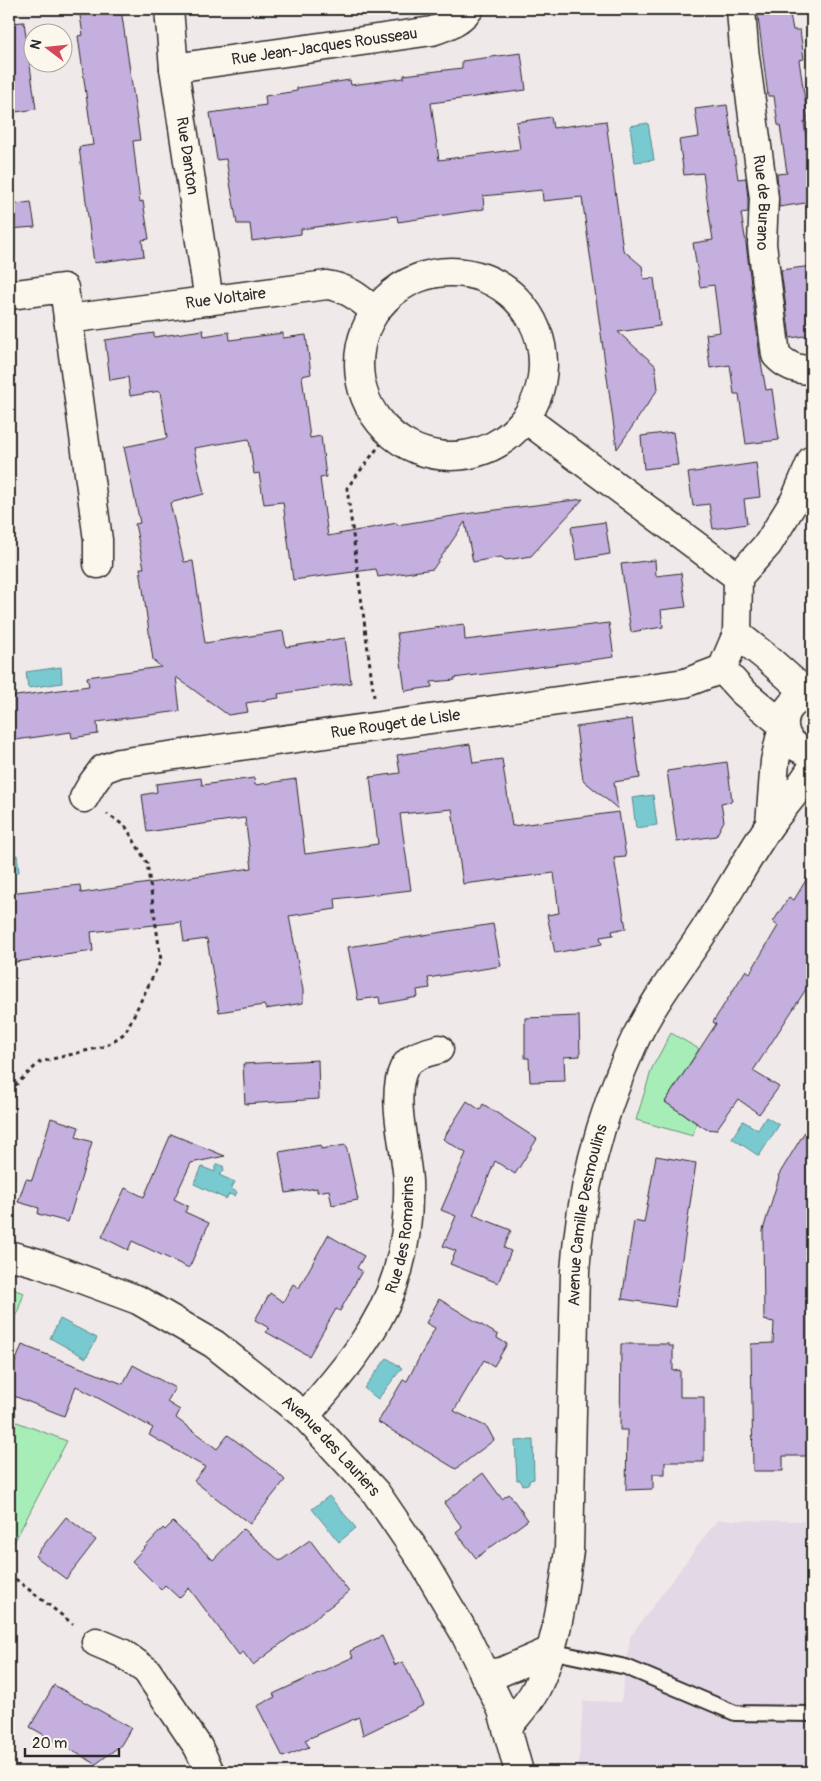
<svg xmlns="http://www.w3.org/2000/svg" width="821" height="1781" font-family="Pangolin,sans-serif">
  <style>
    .built { fill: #e3d8e6 }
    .green { fill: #a7edb8; stroke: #698c72 }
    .water { fill: #79cad0; stroke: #5a8a8e }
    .building { fill: #c4afde; stroke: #2b2b2b }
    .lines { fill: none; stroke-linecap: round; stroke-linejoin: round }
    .service-casing { stroke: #2b2b2b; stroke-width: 18 }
    .minor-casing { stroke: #2b2b2b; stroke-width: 31 }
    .path { stroke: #2b2b2b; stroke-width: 3; stroke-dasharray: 4 4; stroke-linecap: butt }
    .service { stroke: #fbf7ec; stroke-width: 14 }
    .minor { stroke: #fbf7ec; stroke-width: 28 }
    .labels { text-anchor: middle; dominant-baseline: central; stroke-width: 4; stroke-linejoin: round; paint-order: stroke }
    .street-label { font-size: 16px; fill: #2b2b2b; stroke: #fbf7ec }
  </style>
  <rect width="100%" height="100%" fill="#f0e9e9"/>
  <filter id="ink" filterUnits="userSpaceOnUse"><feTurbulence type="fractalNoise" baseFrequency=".02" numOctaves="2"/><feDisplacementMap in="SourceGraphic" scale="10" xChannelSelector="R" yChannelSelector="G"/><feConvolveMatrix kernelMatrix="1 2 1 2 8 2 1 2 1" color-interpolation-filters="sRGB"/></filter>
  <g filter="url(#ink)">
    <!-- built -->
    <path class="built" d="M717,1520l95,1v251h-234l5,-71 38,1 9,-65z"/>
    <!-- green -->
    <g class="green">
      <path d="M671,1033l28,16 -34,53 31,21 -3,13 -57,-16 16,-52z"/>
      <path d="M9,1288l15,5 -15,44z"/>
      <path d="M9,1419l58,22 -58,111z"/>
    </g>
    <!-- water -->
    <g class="water">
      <path d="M648,123l6,37 -19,2 -5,-36z"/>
      <path d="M61,667l1,16 -34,5 -2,-16z"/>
      <path d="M653,795l4,30 -21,3 -4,-30z"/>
      <path d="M17,855l2,17 -10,2v-17z"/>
      <path d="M766,1117l13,8 -20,31 -27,-18 11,-17 15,9z"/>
      <path d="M218,1164l5,2 1,5 -5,4 16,7 -4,7 6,3 -2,4 -6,-2 -3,5 -32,-15 8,-17 13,5v-6z"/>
      <path d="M60,1319l37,19 -11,20 -36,-20z"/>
      <path d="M387,1358l15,10 -24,31 -14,-11z"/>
      <path d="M533,1440l1,39 -4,1 -2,4 -5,1 -3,-5h-3l-2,-39z"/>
      <path d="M329,1496l27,32 -17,14 -27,-33z"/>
    </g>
    <!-- building -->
    <g class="building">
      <path d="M79,9h42l19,131 -7,1 7,61 3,-1 6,38 -7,1 2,16 -50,7 -15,-116 14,-2 -15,-109 5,-1z"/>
      <path d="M757,9h32l4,21h7l4,29 -5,1 9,61 -4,1 8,57v23l-33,5 -2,-33 10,-1 -7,-48h-2l-4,-29h-6z"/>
      <path d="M24,22l12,87 -27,4v-90z"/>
      <path d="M521,53l5,37 -95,13 8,57 81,-11 -4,-27 35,-5 2,11 53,-7 17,129 19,16 2,13 10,-1 6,48 -42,6 37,33 3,24 -41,60 -35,-252 -39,4 -1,-11 -59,6 1,13 -86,13 -1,-6 -96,13v5l-49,7 -2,-17h-13l-11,-65 -9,1 -7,-47 56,-8 -1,-9 32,-5v-3l53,-8 1,5 53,-7v-3l58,-7v-7z"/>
      <path d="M727,105l11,74 8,-1 2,21v13l-7,1 5,30 14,114 6,33 6,-1 7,51 -33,4 -7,-50h-5l-4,-29 -20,3 -4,-34 14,-2 -6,-47 -14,2 -7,-44 20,-3 -10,-67 -19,2 -5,-35 20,-3 -4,-28z"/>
      <path d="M31,202l4,25 -26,2v-24z"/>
      <path d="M812,266v69l-22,3 -9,-68z"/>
      <path d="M203,330l1,6 25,-4 1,8 53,-7v5l23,-3 5,39 -9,2 8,62 11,-2 5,41 -6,1 8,58 69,-13v2l75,-12 111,-14 -52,57 -25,4 -5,-3 -28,5 -8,-40 -32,47 -55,8 -2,-8 -83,11 -10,-78 -19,2 -5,-31 -5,1 -5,-35 -55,9 10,46 -34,9 14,59 9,-1 12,82 78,-12 3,16 59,-9 6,45 -73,11 1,4 -33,5 2,9 -20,3 -52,-38 4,34 -83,11 1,12 -26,4 -1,-6 -62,9v-44l80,-11 -2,-9 74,-10 -8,-7 -13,-92h4l-9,-44 5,-1 -16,-76 43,-9 -7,-47 -30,5 -2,-19 -18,3 -5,-40 49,-7v4z"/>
      <path d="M673,432l5,33 -34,4 -3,-33z"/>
      <path d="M756,463l4,34 -16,2 3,25 -34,5 -4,-25 -16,2 -5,-33z"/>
      <path d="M605,522l5,32 -34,6 -5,-33z"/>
      <path d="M655,560l1,16 25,-3 5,34 -25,3 2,17 -32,5 -10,-68z"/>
      <path d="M609,623l5,34 -160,21 1,2 -24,2 1,5 -27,4 -8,-58 67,-9 1,16z"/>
      <path d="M632,719l8,59 -26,4 4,27 -35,-29 -7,-53z"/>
      <path d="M470,744l3,19 29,-4 10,67 107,-14 7,45 -12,1 12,70 -14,3 1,4 -13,2 2,7 -47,9 -8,-38 12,-2 -5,-40 -91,11 -11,-75 -52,5 11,76 -76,9 1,10 -47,7 14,74v13l-37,6 -2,-4 -45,7 -12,-73 -23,3 -3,-20 -90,10 2,19 -84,12v-70l71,-8 1,8 171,-25 -7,-50 -98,14 -5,-37 15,-3 -1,-8 45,-6 1,7 52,-7 1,7 41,-6 9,75 73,-10 -8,-67 30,-4 -3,-18z"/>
      <path d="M727,762l5,39 -11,2 3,18 -8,15 -39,6 -10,-71z"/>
      <path d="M812,870v110l-59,91 26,16 -20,27 -21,-15 -22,31 -10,-1 -41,-27 51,-78 -3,-2 33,-52 4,3 28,-47 -5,-4 16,-25 5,3z"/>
      <path d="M493,924l8,42 -73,12 2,10 -13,2 1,7 -38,7 -1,-7 -21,3 -10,-53z"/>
      <path d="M579,1016l1,40 -16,1 1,24 -35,1 -1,-24h-4v-40z"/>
      <path d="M318,1060l1,39 -74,5 -2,-40z"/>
      <path d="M467,1101l13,9 3,-6 54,35 -22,35 -20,-13 -22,54 38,15 -7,18 7,3 -13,32 -48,-19 6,-13 -13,-5 13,-30 -15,-6 25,-57 -23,-14z"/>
      <path d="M51,1118l28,9 -3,10 16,5 -24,80 -30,-8 1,-6 -21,-6 8,-23 6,1z"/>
      <path d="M812,1120v260h-1l1,76h-29v15h-30l-2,-127 22,-1 1,-21 -10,-2 -1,-90 16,-53 -1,-1z"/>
      <path d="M171,1134l54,22 -34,7 -17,36 14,7 -3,6 24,11 -20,45 -57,-27 -4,9 -26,-13 23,-49 19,9z"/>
      <path d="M321,1145v4l25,-4 12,55 -26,5 -3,-15 -12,2v-4l-31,5 -7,-41z"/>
      <path d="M656,1156l40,7 -21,144 -53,-8 12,-78 10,2z"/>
      <path d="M328,1235l36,21 -7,12 5,3 -22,40 -4,-2 -27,47 -43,-24 3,-4 -14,-8 15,-27 13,9 10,-18 6,4z"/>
      <path d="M439,1299l59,36 -1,3 10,6 -13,22 -10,-6 -30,51 33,16 7,13 -38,29 -78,-47 25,-42 4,1 28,-53 -9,-5z"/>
      <path d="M621,1344h48v2h4v25l7,-1v27h24v65h-39v12h-12v15l-27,1 1,-60h-7z"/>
      <path d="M22,1345l101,39 10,-19 42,23 -8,14 13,8 -4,8 41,31 11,-14 46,34 11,11 -35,44 -56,-43 11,-14 -56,-32 4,-7 -77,-42 -12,30 -55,-22v-16z"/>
      <path d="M483,1473l19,26 7,-5 19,26 -52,38 -20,-26 6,-5 -18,-24z"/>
      <path d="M66,1517l30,23 -30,39 -31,-23z"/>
      <path d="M173,1522l40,38 30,-31 37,32 30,-21 39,52 -96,73 -10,-13 -4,3 -50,-67 -10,10 -14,-13 -4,5 -29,-29 31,-33 2,2z"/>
      <path d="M382,1636l13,29 8,-3 21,43 -61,30 -4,-18 -54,23 4,7 -26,10 -26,-51 18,-9 -2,-3 80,-37 -3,-6z"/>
      <path d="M54,1685l77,43 -10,17 -25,19 -66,-37z"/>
    </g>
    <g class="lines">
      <defs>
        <path id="service" d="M550,1651l76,16 109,46 77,1"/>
        <g id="minor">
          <path id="s1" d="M169,9l5,59 35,233"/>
          <path id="s2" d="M741,9l3,40 20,149 -2,46 14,111c10,11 21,15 36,15"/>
          <path id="s3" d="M174,68l258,-37c15,-5 27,-10 37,-22"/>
          <circle cx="451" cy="364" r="92"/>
          <path d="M9,295l55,-7 34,252v24"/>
          <path id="s4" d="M68,319l259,-34c21,3 32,13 48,26"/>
          <path d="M526,419l212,158 -1,57 -15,35"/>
          <path d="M738,577l30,-33 27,-44 17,-40"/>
          <path d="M737,634l30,24 43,38"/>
          <path d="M722,669l20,22 41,34 -8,36 -5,63"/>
          <path d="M812,697c-37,0 -38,53 0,54"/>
          <path id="s5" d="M84,798l8,-14 11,-15 16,-6 566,-80 37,-14"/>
          <path id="s6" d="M9,1255l29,8 100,37 76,44 91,72 71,77 45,66 43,73 38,78 17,62"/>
          <path id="s7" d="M305,1416c37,-43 75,-86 92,-142 9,-31 12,-61 11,-93 -2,-32 -18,-85 -4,-113 7,-13 22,-15 35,-19"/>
          <path d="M96,1642l26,11 25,18 51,76 12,25"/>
          <path d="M484,1674l17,-2 49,-21"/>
          <path id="s8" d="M507,1728c9,-12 21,-24 28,-37 21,-41 28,-95 34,-141l6,-278c5,-77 25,-155 57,-226 18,-40 47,-77 72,-115 22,-34 42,-71 65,-105 14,-20 31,-37 43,-58"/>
        </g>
      </defs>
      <!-- service casing -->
      <use href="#service" class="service-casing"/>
      <!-- minor casing -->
      <use href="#minor" class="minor-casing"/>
      <!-- path -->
      <g class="path">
        <path d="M374,697l-27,-209 42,-55"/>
        <path d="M9,1091l31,-29 66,-16 19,-13 36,-73 -14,-97 -21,-36 -19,-13"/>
        <path d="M9,1574l64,50"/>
      </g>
      <!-- service -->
      <use href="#service" class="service"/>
      <!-- minor -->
      <use href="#minor" class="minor"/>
    </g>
  </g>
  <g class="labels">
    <!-- street labels -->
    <g class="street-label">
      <text stroke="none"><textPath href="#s3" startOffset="152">Rue Jean-Jacques Rousseau</textPath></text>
      <text stroke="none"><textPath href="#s1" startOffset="148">Rue Danton</textPath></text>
      <text stroke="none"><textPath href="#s2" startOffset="195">Rue de Burano</textPath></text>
      <text stroke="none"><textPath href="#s4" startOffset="159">Rue Voltaire</textPath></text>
      <text stroke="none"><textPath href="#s5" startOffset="331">Rue Rouget de Lisle</textPath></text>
      <text stroke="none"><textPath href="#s8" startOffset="528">Avenue Camille Desmoulins</textPath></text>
      <text stroke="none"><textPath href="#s7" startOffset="210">Rue des Romarins</textPath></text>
      <text stroke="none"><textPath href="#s6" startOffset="380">Avenue des Lauriers</textPath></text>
    </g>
  </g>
  <!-- margin -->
  <rect width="821" height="1781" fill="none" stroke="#fbf7ec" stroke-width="30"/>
  <rect x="15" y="15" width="791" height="1751" fill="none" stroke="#2b2b2b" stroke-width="2" filter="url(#ink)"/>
  <!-- north arrow -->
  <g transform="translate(48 48) rotate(286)"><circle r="24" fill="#fbf7ec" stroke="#a8a59f"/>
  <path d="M0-4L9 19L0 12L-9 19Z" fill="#d1495b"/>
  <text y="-8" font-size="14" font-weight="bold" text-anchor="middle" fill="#2b2b2b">N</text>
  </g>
  <!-- scale -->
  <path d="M25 1748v8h94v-8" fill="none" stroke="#2b2b2b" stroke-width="2.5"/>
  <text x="32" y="1748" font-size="15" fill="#2b2b2b" stroke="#fbf7ec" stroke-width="4" paint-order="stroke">20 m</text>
</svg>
